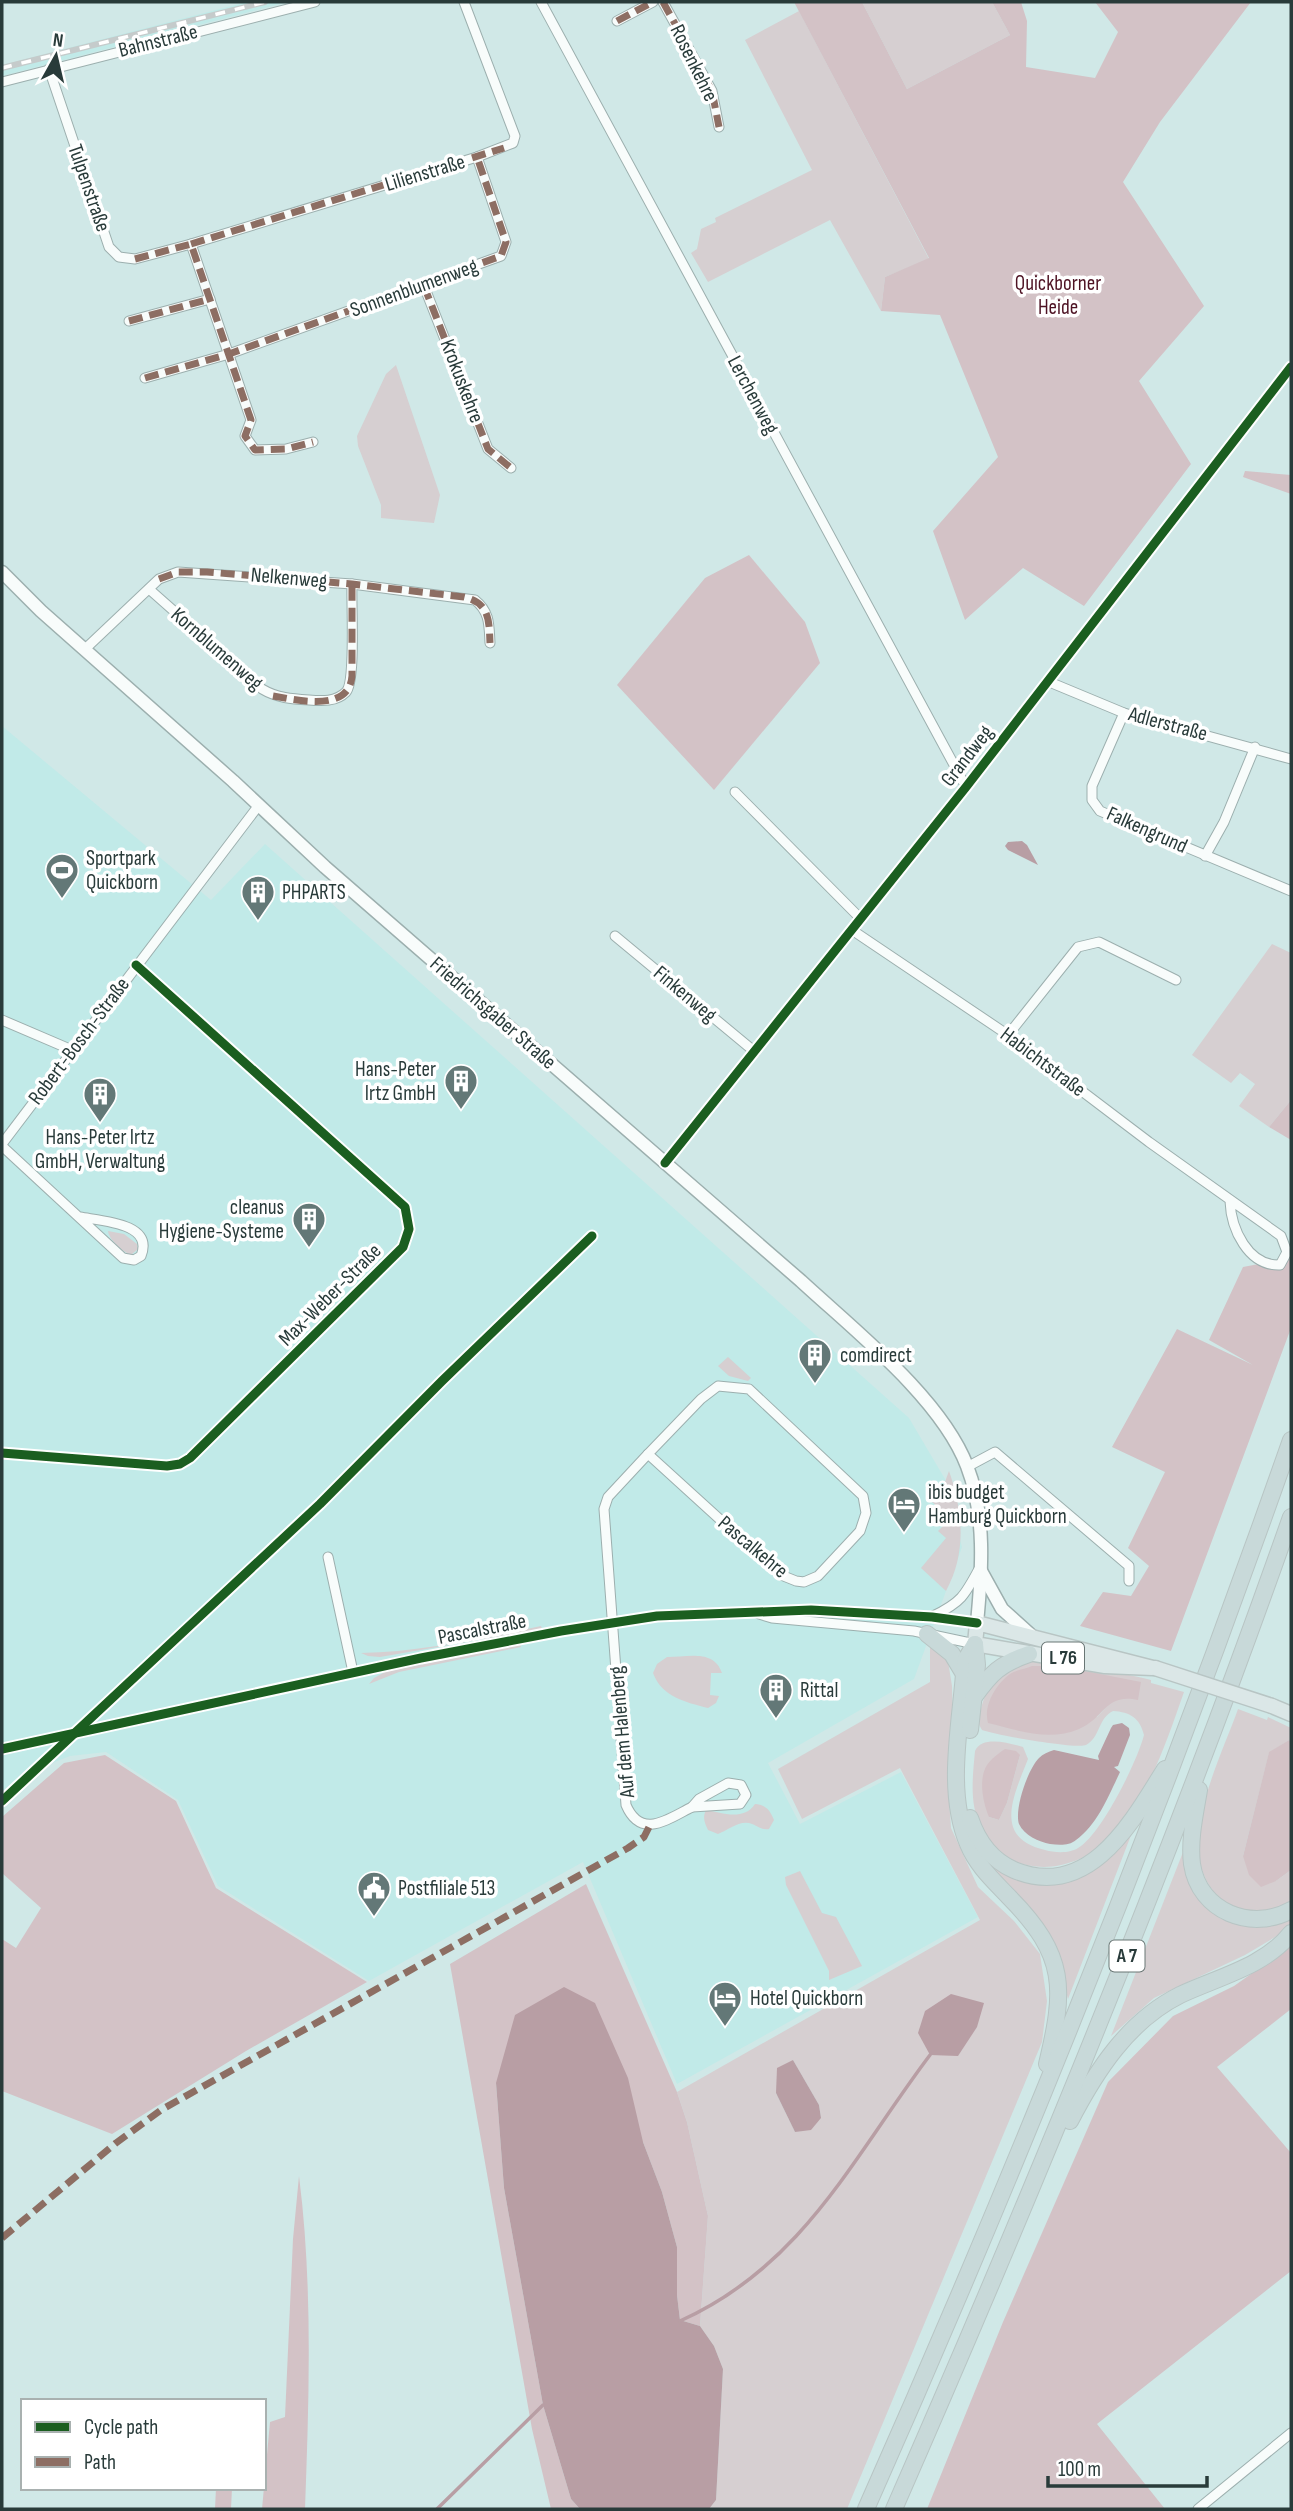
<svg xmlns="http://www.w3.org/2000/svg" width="1293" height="2511" font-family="'Sofia Sans Condensed',sans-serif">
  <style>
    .built { fill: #c1eae8 }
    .green { fill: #d6cfd1; fill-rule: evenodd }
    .forest { fill: #d3c2c6 }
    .water { fill: #b89ea4 }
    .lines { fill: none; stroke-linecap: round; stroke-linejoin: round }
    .stream { stroke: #b89ea4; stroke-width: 3.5 }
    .minor-casing { stroke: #9cafae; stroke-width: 11 }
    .secondary-casing { stroke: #9cafae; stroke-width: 15 }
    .primary-casing { stroke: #b8c5c4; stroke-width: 17 }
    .motorway-casing { stroke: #b8c5c4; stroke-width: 18 }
    .minor { stroke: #f8fcfb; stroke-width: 9 }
    .secondary { stroke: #f8fcfb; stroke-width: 12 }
    .primary { stroke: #dbe7e7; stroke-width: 14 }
    .motorway { stroke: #c8d9d9; stroke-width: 16 }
    .rail-casing { stroke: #c5cbcb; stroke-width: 6 }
    .rail { stroke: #fff; stroke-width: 3.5; stroke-dasharray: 10; stroke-linecap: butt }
    .primary-bridge-casing { stroke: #b8c5c4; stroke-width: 17; stroke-linecap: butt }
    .primary-bridge { stroke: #dbe7e7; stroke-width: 14 }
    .quiet { stroke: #8d6e63; stroke-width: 7; stroke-dasharray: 14 7; stroke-linecap: butt }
    .cycleway-casing { stroke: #fff; stroke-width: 13 }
    .cycleway { stroke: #1b5e20; stroke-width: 9 }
    .labels { text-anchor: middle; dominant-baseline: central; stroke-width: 7; stroke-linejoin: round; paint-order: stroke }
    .shield { fill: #fff; stroke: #697675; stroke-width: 2 }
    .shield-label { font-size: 19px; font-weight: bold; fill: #293b3a }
    .street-label { font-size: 21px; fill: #293b3a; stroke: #fff }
    .park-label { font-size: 21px; fill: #4d1223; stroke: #fff }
    .poi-label { font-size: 21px; fill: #293b3a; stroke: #fff; text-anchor: start }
  </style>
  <rect width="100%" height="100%" fill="#d0e8e7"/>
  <!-- built -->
  <g class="built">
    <path d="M247,2h41l-286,74v-11z"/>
    <path d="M2,726l209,174 54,-56 644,574 36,61 17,68 -48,132 -146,84 32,61 101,-52 77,145 -301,167 -94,-222 -214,119 -151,-95 -40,-86 -72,-48 -36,4 -35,14 -33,29z"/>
  </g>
  <!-- green -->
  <g class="green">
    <path d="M862,2h130l18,33 -103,54z"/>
    <path d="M799,11l130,248 -44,18 -4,34 -51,-91 -122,62 -17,-29 6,-4 4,-20 15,-7 -1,-4 97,-48 -67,-130z"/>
    <path d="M396,365l44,130 -6,28 -53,-5v-13l-23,-59 -1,-10 29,-62z"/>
    <path d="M1272,944l19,9v147l-22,27 -30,-21 16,-22 -15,-11 -9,10 -39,-28z"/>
    <path d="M108,1231l16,3 13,10 1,5 -7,6c-8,-3 -22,-15 -23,-24z"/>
    <path d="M728,1357l23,21 -3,3 -19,-5 -11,-10z"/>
    <path d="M949,1471c14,40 18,82 -3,120l-25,-23 25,-30 -8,-7 7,-7 -2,-12 -12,-11 11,-11z"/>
    <path d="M541,1626l1,3 -162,28 -12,-1 -7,-3c59,-1 122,-15 180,-27z"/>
    <path d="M520,1644l1,3 -122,25 -30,12 5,-6 11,-6z"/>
    <path d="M930,1645l18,16 4,25 1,35 -5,63 3,44 27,59 36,34 26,33 7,47 -5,41 -195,467h-138l7,-9 7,-131 -9,-23 -14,-20 8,-110 -21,-94 -10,-30 303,-172 -80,-152 -98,51 -24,-50 152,-87zM793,2060l26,45 2,13 -26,14 -19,-39z"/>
    <path d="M667,1657c21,0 47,-8 55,16h-11l-1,22 9,1 -3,7 -8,5c-23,-6 -46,-11 -55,-35l4,-9z"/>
    <path d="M1042,1660l32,3 69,15 8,2v3l33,9c-18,51 -34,102 -71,142 -38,43 -107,48 -133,-9 -11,-22 -7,-51 -5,-74 7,-16 34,-8 48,-4l5,12c-13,34 -37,79 17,91 11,3 26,4 36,-4 22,-16 56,-84 63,-111 -4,-17 -14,-23 -31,-24 -15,7 -13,27 -27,34 -10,4 -91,-10 -104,-15 -5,-7 -3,-13 -1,-21 7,-31 32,-46 61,-49zM1059,1666l65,31 -10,2 -17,18zM1020,1755l-13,48 -8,17 -10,-3z"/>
    <path d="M1238,1709l29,11 1,-3 23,11v13l-2,-1 -20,13 -26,103 33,25 15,-11v30c-17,12 -36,14 -56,8 -9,-4 -18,-12 -24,-20 -34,-48 10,-130 27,-179z"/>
    <path d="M755,1804c11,1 15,6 19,16l-5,9c-8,1 -9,-2 -17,-5 -11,-5 -24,6 -34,10l-10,-4c-3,-7 -6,-12 -2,-20 16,3 38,11 49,-6z"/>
    <path d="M1133,1830l-65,169 -14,-51 -72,-88 59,24 27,-2 22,-9 19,-14z"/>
    <path d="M1185,1847l6,38 11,19 19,15 35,9 35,-13v9l-4,6 -42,25 -91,43 -43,38z"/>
    <path d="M800,1871l22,42 14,4 26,49 -33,14v-9l-43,-86 -1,-8z"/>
  </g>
  <!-- forest -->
  <g class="forest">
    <path d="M794,2h68l45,87 103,-54 -18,-33h29l6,19 -1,46 69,11 23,-46 -23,-30h156l-91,120 -37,60 81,124 -65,75 52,83 -107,142 -61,-38 -58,52 -32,-89 65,-74 -58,-142 -59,-4 4,-34 44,-19z"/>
    <path d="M1245,471l46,4v19l-48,-17z"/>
    <path d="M749,555l56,67 15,41 -106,127 -97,-105 88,-107z"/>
    <path d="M1291,1100v40l-22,-13z"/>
    <path d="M1291,1258v70l-120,323 -91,-25 23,-34 28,4 18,-30 -21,-18 37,-76 -53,-25 65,-118 76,36 -44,-25 34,-73z"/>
    <path d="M1032,1666h27l82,16 -3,18c-33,-7 -33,18 -59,29 -30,13 -62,1 -91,-6 -5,-17 8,-39 22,-49 6,-4 15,-5 22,-8z"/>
    <path d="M1289,1740l2,1v129l-15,11 -15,6 -12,-12 -6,-19 26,-104z"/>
    <path d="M1005,1749l11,2 4,4 -13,48 -8,17 -10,-3c-6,-14 -11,-38 -2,-52 4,-6 12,-12 18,-16z"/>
    <path d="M105,1755l71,46 40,87 151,94 -121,69 -134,83 -110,-43v-152l14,9 25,-40 -39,-35v-56l62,-54z"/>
    <path d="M586,1884l91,208 10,30 21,94 -8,110 -20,-6 -3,-25v-48l-15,-55 -19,-50 -147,-59 8,105 39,217 28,94 9,10h-29l-19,-80 -82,-465z"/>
    <path d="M1291,1946v63l-74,58 74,86v118l-194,153 68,85h-238l76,-187 105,-240 65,-66 61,-30z"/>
    <path d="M299,2176c14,110 10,223 6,333h-43l8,-87 15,-5 8,-178z"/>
    <path d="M216,2488h16l-1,21h-16z"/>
  </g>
  <!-- water -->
  <g class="water">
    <path d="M1022,841l5,4 11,20 -30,-15 -3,-4 3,-4z"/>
    <path d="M1122,1723l7,5 1,7 -12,31 -4,1 6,5c-11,23 -22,52 -44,68 -7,6 -17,5 -26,4 -11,-2 -26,-9 -31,-20 -5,-15 9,-55 20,-66 4,-4 9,-6 15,-8l45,10 -1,-4 13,-28 2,-3z"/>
    <path d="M564,1987l31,16 33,75 15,64 19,50 15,55v48l3,25 20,6 14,20 9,23 -7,131 -7,9h-129l-9,-10 -28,-94 -39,-217 -8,-105 19,-68z"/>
    <path d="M951,1994l33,9 -7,24 -19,29 -28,-1 -12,-22 7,-22z"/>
    <path d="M793,2060l26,45 2,13 -10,12 -16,2 -19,-39 1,-25z"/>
  </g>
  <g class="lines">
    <!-- stream -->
    <g class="stream">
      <path d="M680,2321c123,-55 173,-164 250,-266"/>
      <path d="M437,2509l106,-104"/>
    </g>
    <defs>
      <g id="minor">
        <path d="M541,2l425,785"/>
        <path d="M663,2l49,89 7,36"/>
        <path d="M617,21l36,-19"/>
        <path d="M49,69l60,178 10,10 16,2 56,-15 60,176 -6,16 10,14 31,-1 27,-7"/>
        <path d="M2,82l313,-80"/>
        <path d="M191,244l286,-87 36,-14 2,-7 -51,-134"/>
        <path d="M424,286l64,163 23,19"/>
        <path d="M129,321l81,-22"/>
        <path d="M145,378l84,-24 272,-98 5,-14 -29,-85"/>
        <path d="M149,589l113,100c15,9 30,10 47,11 13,1 27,2 37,-8 10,-10 5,-90 6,-108"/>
        <path d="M84,650l75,-71 19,-7 174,12 123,16c15,12 14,25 15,43"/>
        <path d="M1047,681l77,32 167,46"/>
        <path d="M1124,713l-32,73v14l8,11 191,80"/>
        <path d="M735,792l125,126"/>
        <path d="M1205,856l19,-34 31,-75"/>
        <path d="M852,930l156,105 141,107 132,94 6,16 -7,13c-32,1 -49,-36 -50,-64"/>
        <path d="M615,936l140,116"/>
        <path d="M2,1020l70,30"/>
        <path d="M1008,1035l70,-88 21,-5 77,38"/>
        <path d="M2,1144l257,-339"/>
        <path d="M2,1146l121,112 11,2 7,-4c13,-33 -39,-35 -61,-39"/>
        <path d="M665,1163l301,-376 325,-420"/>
        <path d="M718,1386l31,3 114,107 3,17 -6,18 -42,45 -14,6 -8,-1 -15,-6 -133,-121 53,-55z"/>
        <path d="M2,1453l165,13 13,-2 10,-6 213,-211 6,-18 -4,-22 -269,-242"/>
        <path d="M648,1454l-40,43 -4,12 22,296c15,35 42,14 66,2"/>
        <path d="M967,1467l28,-15 134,114v15"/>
        <path d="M328,1557l25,115"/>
        <path d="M759,1614l13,4 142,13 61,13"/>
        <path d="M933,1616c29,-14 32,-21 47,-49"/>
        <path d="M2,1749l419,-91 140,-27 96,-15 154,-6 121,7 45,6"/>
        <path d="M728,1783l13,2 5,10 -6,9 -48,3 7,-8z"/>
        <path d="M1198,2509l93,-76"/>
      </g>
      <g id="secondary">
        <path d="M2,572l39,39 192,170 92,86 476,414c53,49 140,117 166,185 19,49 15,106 10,157"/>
        <path d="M981,1571l21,38 30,27"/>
      </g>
      <g id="primary">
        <path d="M1153,1668l-48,-2 -130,-22 2,-21 176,45h2"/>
        <path d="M1272,1706l19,8"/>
      </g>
      <g id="motorway">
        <path d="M927,1634l25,20 12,20"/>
        <path d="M975,1644l-9,15 -2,15c-4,53 -18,118 4,170 9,22 26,37 42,54 57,58 55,91 37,166"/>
        <path d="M974,1697c17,-24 26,-33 55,-43"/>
        <path d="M970,1730l7,-65 -2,-21"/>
        <path d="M1199,1790c-4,24 -10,50 -7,74 7,48 60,68 99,46"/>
        <path d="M970,1818c8,24 21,42 44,52 75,31 118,-48 151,-101"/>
        <path d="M1070,2121c26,-50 58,-100 110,-126 38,-18 84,-28 111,-62"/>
        <path d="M866,2509c156,-351 298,-707 425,-1069"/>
        <path d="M894,2509c143,-326 279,-656 397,-992"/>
      </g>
    </defs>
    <!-- minor casing -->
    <use href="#minor" class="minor-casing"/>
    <!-- secondary casing -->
    <use href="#secondary" class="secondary-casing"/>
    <!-- primary casing -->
    <use href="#primary" class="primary-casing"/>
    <!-- motorway casing -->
    <use href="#motorway" class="motorway-casing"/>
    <!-- minor -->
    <use href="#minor" class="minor"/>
    <!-- secondary -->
    <use href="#secondary" class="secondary"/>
    <!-- primary -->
    <use href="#primary" class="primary"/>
    <!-- motorway -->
    <use href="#motorway" class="motorway"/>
    <defs>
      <path id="rail" d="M2,68l263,-66"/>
    </defs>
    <!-- rail casing -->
    <use href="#rail" class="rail-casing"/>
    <!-- rail -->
    <use href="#rail" class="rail"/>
    <defs>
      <path id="primary-bridge" d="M1155,1668l117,38"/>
    </defs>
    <!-- primary-bridge casing -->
    <use href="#primary-bridge" class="primary-bridge-casing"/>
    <!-- primary-bridge -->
    <use href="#primary-bridge" class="primary-bridge"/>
    <!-- quiet -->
    <g class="quiet">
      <path d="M663,2l49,89 7,36"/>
      <path d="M617,21l36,-19"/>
      <path d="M191,244l313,-96"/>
      <path d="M135,259l56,-15 60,176 -6,16 10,14 31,-1 27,-7"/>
      <path d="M424,286l64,163 23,19"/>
      <path d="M129,321l81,-22"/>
      <path d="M145,378l84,-24 272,-98 5,-14 -29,-85"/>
      <path d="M159,579l19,-7h29l145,12 112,13c26,6 25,24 26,46"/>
      <path d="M273,696c24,4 76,17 79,-20v-92"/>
      <path d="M2,2238l114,-95 45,-33 467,-262 16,-11 6,-12"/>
    </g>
    <defs>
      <g id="cycleway">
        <path d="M665,1163l301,-376 325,-420"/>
        <path d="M2,1453l165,13 13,-2 10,-6 213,-211 6,-18 -4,-22 -269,-242"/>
        <path d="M2,1749l419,-91 140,-27 96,-15 154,-6 121,7 45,6"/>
        <path d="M2,1801l318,-297 122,-123 150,-145"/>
      </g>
    </defs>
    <!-- cycleway casing -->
    <use href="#cycleway" class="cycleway-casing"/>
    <!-- cycleway -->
    <use href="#cycleway" class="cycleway"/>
  </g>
  <!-- icons -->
  <defs>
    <symbol id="stadium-pin" viewBox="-11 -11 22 30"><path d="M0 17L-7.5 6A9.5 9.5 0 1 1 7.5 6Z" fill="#637877" stroke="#fff"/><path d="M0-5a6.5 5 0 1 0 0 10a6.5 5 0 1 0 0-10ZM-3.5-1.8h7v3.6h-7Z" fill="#fff"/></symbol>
    <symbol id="building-pin" viewBox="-11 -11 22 30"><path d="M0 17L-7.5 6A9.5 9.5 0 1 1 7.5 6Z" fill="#637877" stroke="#fff"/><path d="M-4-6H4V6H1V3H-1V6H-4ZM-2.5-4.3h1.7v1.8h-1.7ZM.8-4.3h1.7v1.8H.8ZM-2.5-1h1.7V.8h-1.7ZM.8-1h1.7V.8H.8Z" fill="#fff"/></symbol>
    <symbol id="hotel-pin" viewBox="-11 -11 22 30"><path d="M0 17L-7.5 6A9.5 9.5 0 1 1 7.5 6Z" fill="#637877" stroke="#fff"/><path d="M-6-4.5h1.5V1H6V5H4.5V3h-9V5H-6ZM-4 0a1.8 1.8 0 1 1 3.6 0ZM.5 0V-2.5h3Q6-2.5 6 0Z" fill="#fff"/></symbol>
    <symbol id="civic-pin" viewBox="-11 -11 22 30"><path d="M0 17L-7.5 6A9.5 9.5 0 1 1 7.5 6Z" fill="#637877" stroke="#fff"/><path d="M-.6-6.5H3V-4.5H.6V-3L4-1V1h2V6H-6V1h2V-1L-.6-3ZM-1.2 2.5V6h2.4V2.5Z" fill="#fff"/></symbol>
  </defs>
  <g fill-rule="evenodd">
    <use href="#stadium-pin" x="43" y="851" width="38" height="52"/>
    <use href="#building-pin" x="239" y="873" width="38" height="52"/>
    <use href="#building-pin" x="442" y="1062" width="38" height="52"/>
    <use href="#building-pin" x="81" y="1075" width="38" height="52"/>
    <use href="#building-pin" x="290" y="1200" width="38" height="52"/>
    <use href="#building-pin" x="796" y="1336" width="38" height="52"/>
    <use href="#hotel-pin" x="885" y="1485" width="38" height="52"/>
    <use href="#building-pin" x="757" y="1671" width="38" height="52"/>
    <use href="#civic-pin" x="355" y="1869" width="38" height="52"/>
    <use href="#hotel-pin" x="706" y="1979" width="38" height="52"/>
  </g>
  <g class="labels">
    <!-- shield labels -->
    <g class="shield">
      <rect x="1042" y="1642.5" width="42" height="31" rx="5"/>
      <rect x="1109.5" y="1940.5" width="35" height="31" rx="5"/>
    </g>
    <g class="shield-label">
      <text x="1063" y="1658">L 76</text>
      <text x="1127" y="1956">A 7</text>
    </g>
    <!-- street labels -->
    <g class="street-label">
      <text transform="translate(158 41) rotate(-14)">Bahnstraße</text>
      <text transform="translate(694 63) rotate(64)">Rosenkehre</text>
      <text transform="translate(425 173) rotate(-17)">Lilienstraße</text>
      <text transform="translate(89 188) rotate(71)">Tulpenstraße</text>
      <text transform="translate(414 288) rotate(-20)">Sonnenblumenweg</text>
      <text transform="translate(462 381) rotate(69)">Krokuskehre</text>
      <text transform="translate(753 395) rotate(62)">Lerchenweg</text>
      <text transform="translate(289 578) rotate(5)">Nelkenweg</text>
      <text transform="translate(217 649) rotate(41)">Kornblumenweg</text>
      <text transform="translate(1168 724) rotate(15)">Adlerstraße</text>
      <text transform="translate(967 756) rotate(-52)">Grandweg</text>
      <text transform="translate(1147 830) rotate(24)">Falkengrund</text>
      <text transform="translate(685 994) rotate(40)">Finkenweg</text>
      <text transform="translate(493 1013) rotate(41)">Friedrichsgaber Straße</text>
      <text transform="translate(79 1041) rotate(-53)">Robert-Bosch-Straße</text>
      <text transform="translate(1043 1062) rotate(37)">Habichtstraße</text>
      <text transform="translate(330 1295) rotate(-45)">Max-Weber-Straße</text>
      <text transform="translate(753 1547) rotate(40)">Pascalkehre</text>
      <text transform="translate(482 1629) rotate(-11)">Pascalstraße</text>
      <text transform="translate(622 1732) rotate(-95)">Auf dem Halenberg</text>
    </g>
    <!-- park labels -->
    <g class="park-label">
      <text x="1058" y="283">Quickborner<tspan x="1058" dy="24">Heide</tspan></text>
    </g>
    <!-- poi labels -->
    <g class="poi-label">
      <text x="86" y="858">Sportpark<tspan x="86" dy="24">Quickborn</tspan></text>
      <text x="282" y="892">PHPARTS</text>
      <text x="436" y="1069" text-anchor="end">Hans-Peter<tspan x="436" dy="24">Irtz GmbH</tspan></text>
      <text x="100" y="1137" text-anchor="middle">Hans-Peter Irtz<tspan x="100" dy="24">GmbH, Verwaltung</tspan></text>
      <text x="284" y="1207" text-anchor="end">cleanus<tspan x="284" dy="24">Hygiene-Systeme</tspan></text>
      <text x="840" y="1355">comdirect</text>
      <text x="928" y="1492">ibis budget<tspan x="928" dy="24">Hamburg Quickborn</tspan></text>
      <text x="800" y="1690">Rittal</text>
      <text x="398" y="1888">Postfiliale 513</text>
      <text x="750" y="1998">Hotel Quickborn</text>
    </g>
  </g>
  <!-- border -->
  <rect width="1293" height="2511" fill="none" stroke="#293b3a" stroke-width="7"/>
  <!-- legend -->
  <rect x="21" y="2399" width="245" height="91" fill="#ffffff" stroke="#a9b1b0" stroke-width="2"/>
  <rect x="35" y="2422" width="35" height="10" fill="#1b5e20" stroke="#a9b1b0" stroke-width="2"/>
  <text x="84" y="2434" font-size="21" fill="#293b3a">Cycle path</text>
  <rect x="35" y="2457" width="35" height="10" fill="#8d6e63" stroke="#a9b1b0" stroke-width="2"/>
  <text x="84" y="2469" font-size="21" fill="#293b3a">Path</text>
  <!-- north arrow -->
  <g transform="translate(56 56) rotate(8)" stroke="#ffffff" stroke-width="5" paint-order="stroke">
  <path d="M0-5L12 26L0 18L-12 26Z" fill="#293b3a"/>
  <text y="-10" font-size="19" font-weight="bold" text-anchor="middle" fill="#293b3a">N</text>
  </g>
  <!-- scale -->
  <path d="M1048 2476v10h159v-10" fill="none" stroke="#293b3a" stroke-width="3.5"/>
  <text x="1058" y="2476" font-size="21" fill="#293b3a" stroke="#ffffff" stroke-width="5" paint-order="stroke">100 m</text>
</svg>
